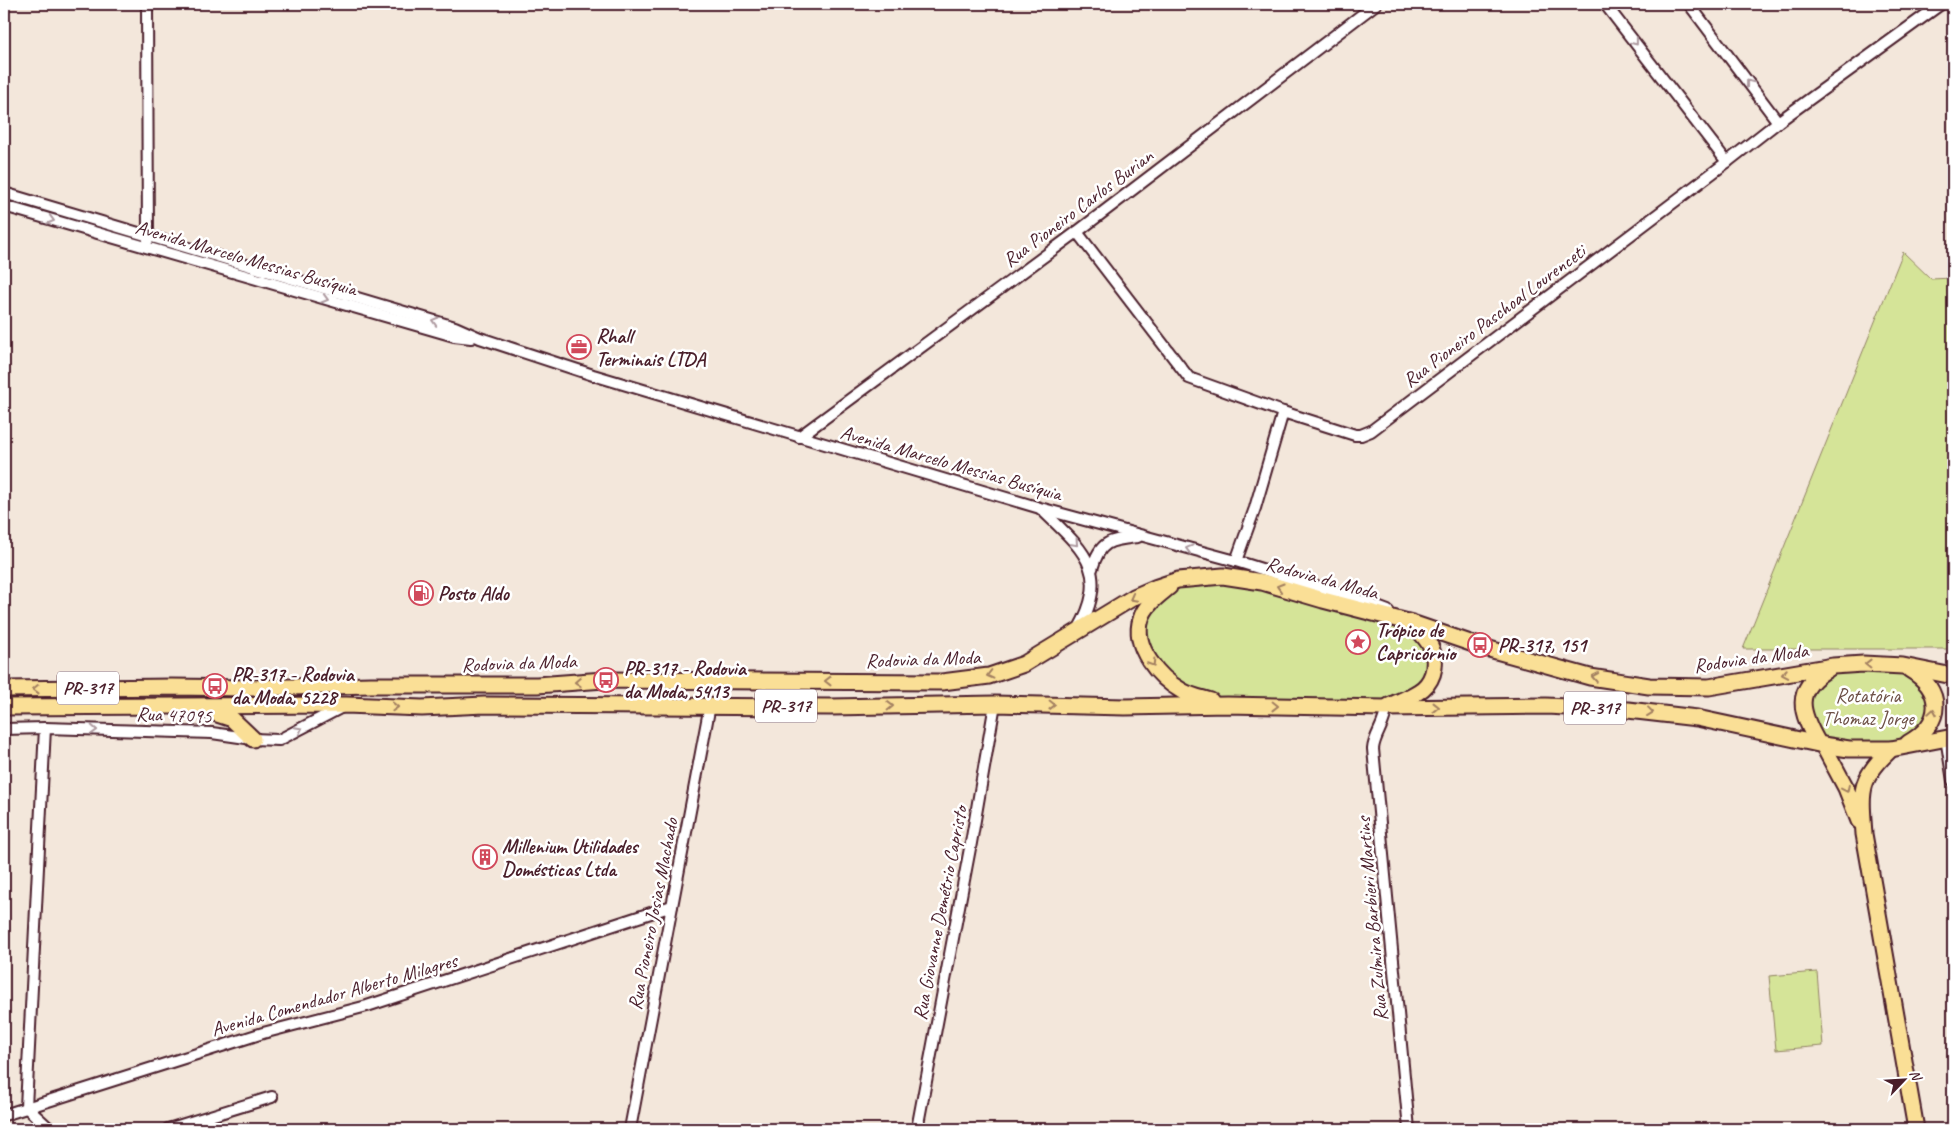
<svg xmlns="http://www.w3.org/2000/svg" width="1957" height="1133" font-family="Caveat,sans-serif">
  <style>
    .green { fill: #d5e498; stroke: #908262 }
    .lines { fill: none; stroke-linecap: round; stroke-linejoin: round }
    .minor-casing { stroke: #4a1f2b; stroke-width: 14 }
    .highway-casing { stroke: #4a1f2b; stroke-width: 19 }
    .minor { stroke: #fff; stroke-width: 10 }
    .highway { stroke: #fadf96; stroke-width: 15 }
    .oneway { stroke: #ae9aa0 }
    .oneway2 { stroke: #a27f60 }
    .labels { text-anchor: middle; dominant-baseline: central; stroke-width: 5; stroke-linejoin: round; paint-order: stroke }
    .shield { fill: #fff; stroke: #80626b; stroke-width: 1 }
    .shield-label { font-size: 19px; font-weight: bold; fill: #4a1f2b }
    .street-label { font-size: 20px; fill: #4a1f2b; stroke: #fff }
    .poi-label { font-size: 20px; font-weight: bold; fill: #4a1f2b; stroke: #fff; text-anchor: start }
    .park-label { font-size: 20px; fill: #6d5046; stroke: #fff }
  </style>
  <rect width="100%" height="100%" fill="#f3e7db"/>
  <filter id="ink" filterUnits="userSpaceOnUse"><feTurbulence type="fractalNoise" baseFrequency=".02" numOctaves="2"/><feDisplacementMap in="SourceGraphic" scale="10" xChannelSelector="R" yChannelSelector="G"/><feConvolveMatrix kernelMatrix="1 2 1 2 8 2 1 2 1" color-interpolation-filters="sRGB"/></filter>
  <g filter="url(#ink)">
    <!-- green -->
    <g class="green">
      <path d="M1903,252l28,27 22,-1v371h-210z"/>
      <path d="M1223,576l189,47 14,15 7,37 -47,33 -159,-3 -70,-34 -16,-52 37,-39z"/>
      <path d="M1863,664l58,12 13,37 -32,33 -79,-1 -15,-21v-37l7,-10z"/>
      <path d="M1817,972l6,74 -47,4 -7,-74z"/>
    </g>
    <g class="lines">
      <defs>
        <g id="minor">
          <path d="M147,4l1,236"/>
          <path d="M1605,4l122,158"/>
          <path d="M1689,4l89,118"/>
          <path d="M4,193l451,134 25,11 113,37 447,133 196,53 112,35 40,15"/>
          <path d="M4,206l450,130 17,2"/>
          <path d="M1077,232l112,146 94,34 72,23h6l10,-4 356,-269 51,-40 163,-118"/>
          <path d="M799,437l278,-205 299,-228"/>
          <path d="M1041,509c41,40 71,61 37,121"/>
          <path d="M1236,561l19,-53 28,-96"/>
          <path d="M1092,569c8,-29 19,-29 46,-32"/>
          <path d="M1386,708c0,15 -12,27 -13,41l36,380"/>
          <path d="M4,729l41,-1 167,5 41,6 26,1 65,-34"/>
          <path d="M1946,738l7,43"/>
          <path d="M26,1107l19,-379"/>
          <path d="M26,1107l24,22"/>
          <path d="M4,1115l259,-82 104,-27 305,-100"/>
          <path d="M168,1129l104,-32"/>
          <path d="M630,1129l80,-424"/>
          <path d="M917,1129l54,-286 24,-139"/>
        </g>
        <g id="highway">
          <path d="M1169,587c-11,9 -24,18 -28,32 -9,28 18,59 41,72 9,5 19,7 29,10"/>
          <path d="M4,689l168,-2 78,1 121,-3h166l67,-5 338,2 47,-6 35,-12 110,-67 23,-10 21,-7 45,-4 39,6 61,18 89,23 70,24 108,30 59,9 60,1 124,-21 30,-2 40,2 50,10"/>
          <path d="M1389,706c10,-5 20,-8 29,-14 14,-8 20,-26 14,-42 -3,-10 -12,-17 -18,-25"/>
          <path d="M4,707l342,-2 76,3 62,-3 347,2 164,-3 130,3 102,-2 159,3 160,-2 82,4 69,8 126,27 26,4h42l62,-12"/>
          <path d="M208,711l24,8 21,20"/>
          <path d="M1818,743c-17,-30 -26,-53 10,-74"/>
          <path d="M1908,743c36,-20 36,-53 1,-74"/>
          <path d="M1823,745l23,43 13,33"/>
          <path d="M1891,749c-33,31 -30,42 -27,85l52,295"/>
        </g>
      </defs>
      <!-- minor casing -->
      <use href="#minor" class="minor-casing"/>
      <!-- highway casing -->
      <use href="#highway" class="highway-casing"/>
      <!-- minor -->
      <use href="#minor" class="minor"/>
      <!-- highway -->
      <use href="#highway" class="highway"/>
    </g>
    <!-- one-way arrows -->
    <defs><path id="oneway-chevron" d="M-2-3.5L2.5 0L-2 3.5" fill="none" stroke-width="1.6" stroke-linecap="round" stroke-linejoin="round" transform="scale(1.25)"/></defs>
    <g class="oneway">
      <use href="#oneway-chevron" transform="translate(1635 42) rotate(52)"/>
      <use href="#oneway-chevron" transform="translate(1749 83) rotate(-127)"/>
      <use href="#oneway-chevron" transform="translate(51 220) rotate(16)"/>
      <use href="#oneway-chevron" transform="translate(325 299) rotate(16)"/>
      <use href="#oneway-chevron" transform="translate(435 321) rotate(-164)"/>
      <use href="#oneway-chevron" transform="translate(1075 543) rotate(48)"/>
      <use href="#oneway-chevron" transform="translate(1189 549) rotate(-165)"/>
      <use href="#oneway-chevron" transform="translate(94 730) rotate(2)"/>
      <use href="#oneway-chevron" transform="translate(299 730) rotate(-27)"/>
    </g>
    <g class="oneway2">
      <use href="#oneway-chevron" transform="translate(1280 587) rotate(-163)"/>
      <use href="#oneway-chevron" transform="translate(1133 598) rotate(152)"/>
      <use href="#oneway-chevron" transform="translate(1152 663) rotate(58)"/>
      <use href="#oneway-chevron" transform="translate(1868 664) rotate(-179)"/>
      <use href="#oneway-chevron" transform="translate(1785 674) rotate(170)"/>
      <use href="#oneway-chevron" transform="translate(990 675) rotate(166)"/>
      <use href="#oneway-chevron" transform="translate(1595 677) rotate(-170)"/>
      <use href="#oneway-chevron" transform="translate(828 681) rotate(-180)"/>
      <use href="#oneway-chevron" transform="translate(578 682) rotate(177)"/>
      <use href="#oneway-chevron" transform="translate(36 689) rotate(179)"/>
      <use href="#oneway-chevron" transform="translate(1052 705) rotate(1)"/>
      <use href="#oneway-chevron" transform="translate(890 706) rotate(-1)"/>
      <use href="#oneway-chevron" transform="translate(1275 706) rotate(1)"/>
      <use href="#oneway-chevron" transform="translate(395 707) rotate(2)"/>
      <use href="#oneway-chevron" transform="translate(1436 707)"/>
      <use href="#oneway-chevron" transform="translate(1650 712) rotate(7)"/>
      <use href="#oneway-chevron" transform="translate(1933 712) rotate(-80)"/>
      <use href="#oneway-chevron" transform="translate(1846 789) rotate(65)"/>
    </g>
  </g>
  <!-- icons -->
  <defs>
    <symbol id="office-ring" viewBox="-11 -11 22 22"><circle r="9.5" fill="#fff" stroke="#d1495b" stroke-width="1.5"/><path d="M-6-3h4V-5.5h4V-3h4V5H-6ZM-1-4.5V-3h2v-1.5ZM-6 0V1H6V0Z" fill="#d1495b"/></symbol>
    <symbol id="fuel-ring" viewBox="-11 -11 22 22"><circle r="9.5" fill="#fff" stroke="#d1495b" stroke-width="1.5"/><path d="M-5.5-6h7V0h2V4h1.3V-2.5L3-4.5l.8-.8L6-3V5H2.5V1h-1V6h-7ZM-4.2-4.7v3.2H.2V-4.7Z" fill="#d1495b"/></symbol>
    <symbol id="sight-ring" viewBox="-11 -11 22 22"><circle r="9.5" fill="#fff" stroke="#d1495b" stroke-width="1.5"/><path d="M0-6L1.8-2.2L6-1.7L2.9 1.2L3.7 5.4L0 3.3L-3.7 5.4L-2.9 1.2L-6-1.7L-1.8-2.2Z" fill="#d1495b"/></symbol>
    <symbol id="bus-ring" viewBox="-11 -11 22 22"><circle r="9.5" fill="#fff" stroke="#d1495b" stroke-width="1.5"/><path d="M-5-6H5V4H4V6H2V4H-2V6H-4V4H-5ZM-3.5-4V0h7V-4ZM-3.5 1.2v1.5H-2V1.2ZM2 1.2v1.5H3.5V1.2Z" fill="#d1495b"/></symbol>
    <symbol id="building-ring" viewBox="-11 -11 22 22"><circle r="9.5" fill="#fff" stroke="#d1495b" stroke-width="1.5"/><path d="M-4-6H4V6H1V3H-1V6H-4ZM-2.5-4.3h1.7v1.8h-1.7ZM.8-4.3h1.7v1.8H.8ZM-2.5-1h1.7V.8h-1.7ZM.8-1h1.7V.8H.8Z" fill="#d1495b"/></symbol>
  </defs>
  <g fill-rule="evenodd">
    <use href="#office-ring" x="565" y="333" width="28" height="28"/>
    <use href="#fuel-ring" x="407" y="579" width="28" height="28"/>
    <use href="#sight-ring" x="1344" y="628" width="28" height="28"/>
    <use href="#bus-ring" x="1466" y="631" width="28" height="28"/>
    <use href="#bus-ring" x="592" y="666" width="28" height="28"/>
    <use href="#bus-ring" x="201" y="672" width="28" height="28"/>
    <use href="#building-ring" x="471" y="843" width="28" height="28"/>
  </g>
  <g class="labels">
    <!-- shield labels -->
    <g class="shield">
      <rect x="57" y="671.5" width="62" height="33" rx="4"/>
      <rect x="755" y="689.5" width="62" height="33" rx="4"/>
      <rect x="1564" y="691.5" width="62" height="33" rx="4"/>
    </g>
    <g class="shield-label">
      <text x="88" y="688">PR-317</text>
      <text x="786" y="706">PR-317</text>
      <text x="1595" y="708">PR-317</text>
    </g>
    <!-- street labels -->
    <g class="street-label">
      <text transform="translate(1078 208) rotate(-37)">Rua Pioneiro Carlos Burian</text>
      <text transform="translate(246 258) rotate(16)">Avenida Marcelo Messias Busíquia</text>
      <text transform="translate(1494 316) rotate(-37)">Rua Pioneiro Paschoal Lourenceti</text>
      <text transform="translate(951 463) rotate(16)">Avenida Marcelo Messias Busíquia</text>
      <text transform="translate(1322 578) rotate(15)">Rodovia da Moda</text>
      <text transform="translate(1751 658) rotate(-8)">Rodovia da Moda</text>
      <text transform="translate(923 659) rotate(-2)">Rodovia da Moda</text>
      <text transform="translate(519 663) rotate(-2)">Rodovia da Moda</text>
      <text transform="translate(174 715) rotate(2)">Rua 47095</text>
      <text transform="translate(940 913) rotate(-79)">Rua Giovanne Demétrio Capristo</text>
      <text transform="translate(653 914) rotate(-79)">Rua Pioneiro Josias Machado</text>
      <text transform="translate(1372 919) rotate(-95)">Rua Zulmira Barbieri Martins</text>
      <text transform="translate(334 995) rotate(-16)">Avenida Comendador Alberto Milagres</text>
    </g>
    <!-- poi labels -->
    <g class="poi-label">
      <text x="596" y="336">Rhall<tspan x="596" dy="23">Terminais LTDA</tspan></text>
      <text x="438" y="593">Posto Aldo</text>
      <text x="1376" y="630">Trópico de<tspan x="1376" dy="23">Capricórnio</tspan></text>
      <text x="1498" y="645">PR-317, 151</text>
      <text x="624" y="668">PR-317 - Rodovia<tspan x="624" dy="23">da Moda, 5413</tspan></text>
      <text x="232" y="674">PR-317 - Rodovia<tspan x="232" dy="23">da Moda, 5228</tspan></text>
      <text x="502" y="846">Millenium Utilidades<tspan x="502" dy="23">Domésticas Ltda</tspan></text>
    </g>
    <!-- park labels -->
    <g class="park-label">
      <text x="1868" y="695">Rotatória<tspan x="1868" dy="23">Thomaz Jorge</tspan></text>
    </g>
  </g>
  <!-- margin -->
  <rect width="1957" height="1133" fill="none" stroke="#fff" stroke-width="20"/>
  <rect x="10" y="10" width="1937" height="1113" fill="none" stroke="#4a1f2b" stroke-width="2" filter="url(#ink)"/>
  <!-- north arrow -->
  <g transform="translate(1904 1080) rotate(65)" stroke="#ffffff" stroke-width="4" paint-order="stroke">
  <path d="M0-4L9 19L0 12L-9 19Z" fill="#4a1f2b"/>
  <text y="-8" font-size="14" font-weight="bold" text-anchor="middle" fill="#4a1f2b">N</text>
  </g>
</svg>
